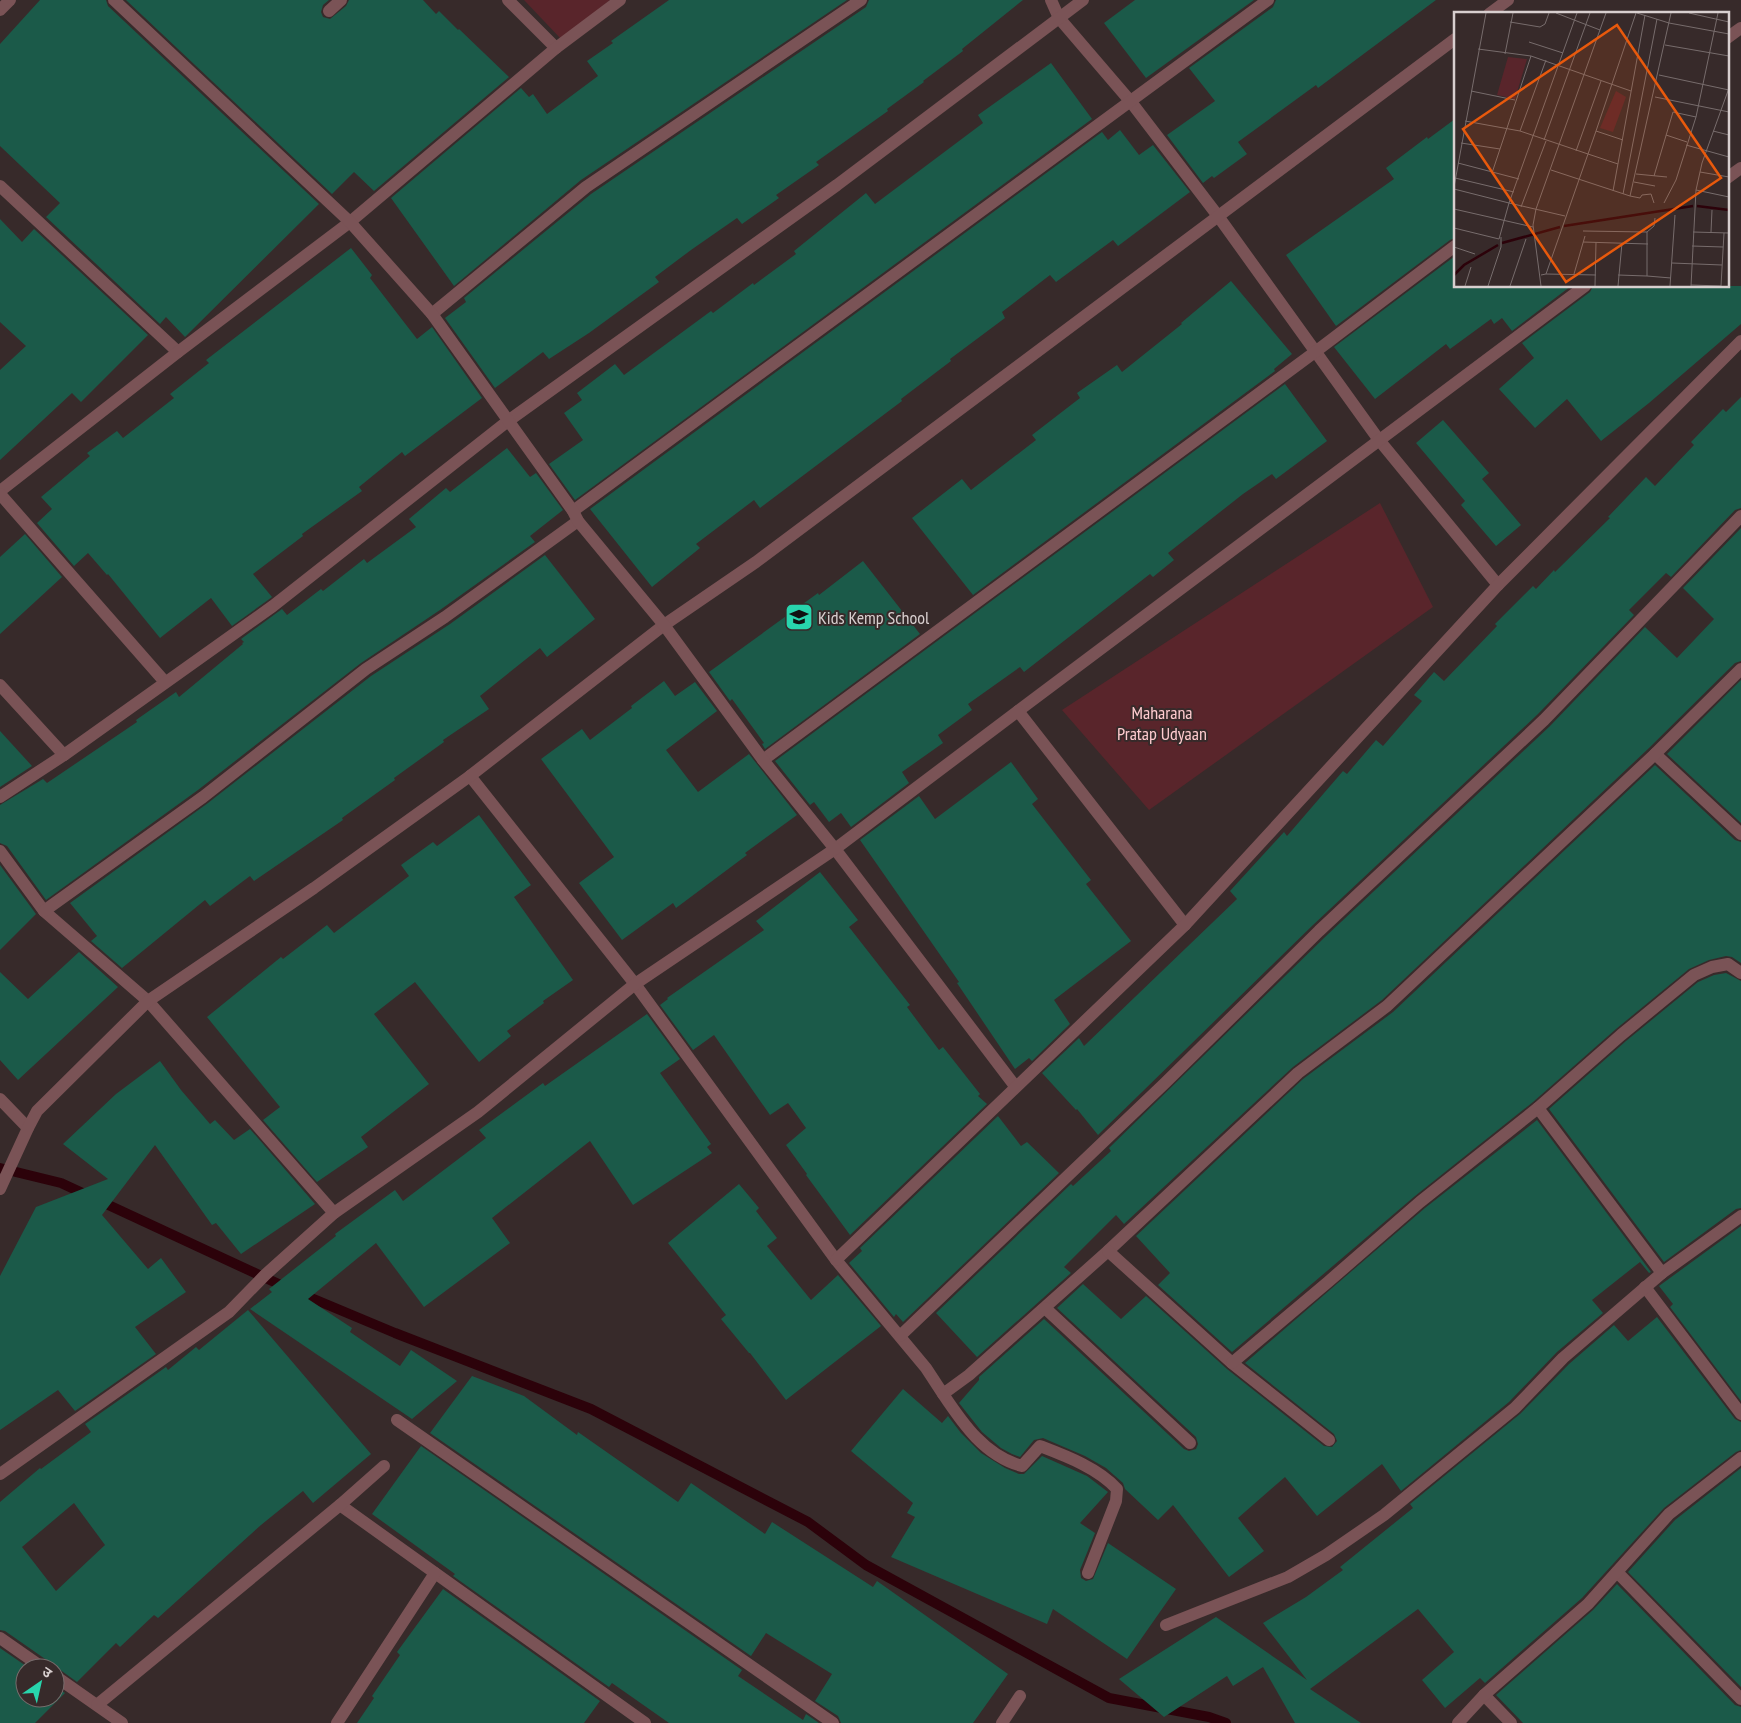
<svg xmlns="http://www.w3.org/2000/svg" width="1741" height="1723" font-family="'PT Sans Narrow','Noto Sans Devanagari',sans-serif">
  <style>
    .green { fill: #59252b }
    .lines { fill: none; stroke-linecap: round; stroke-linejoin: round }
    .stream { stroke: #2c020a; stroke-width: 10 }
    .building { fill: #1b5a49; fill-rule: evenodd }
    .minor { stroke: #7a5356; stroke-width: 12 }
    .labels { text-anchor: middle; dominant-baseline: central; stroke-width: 4; stroke-linejoin: round; paint-order: stroke }
    .poi-label { font-size: 18px; fill: #d8cfcf; stroke: #372a2a; text-anchor: start }
    .park-label { font-size: 18px; fill: #ffcccf; stroke: #372a2a }
    .inset-river { fill: none; stroke: #2c020a; stroke-width: 2.5 }
    .inset-road { fill: none; stroke: #776c6c; stroke-width: 1 }
    .view { fill: #e8590c; fill-opacity: 0.15; stroke: #e8590c; stroke-width: 2.5 }
    .inset-edge { fill: none; stroke: #d8cfcf; stroke-width: 2.5 }
  </style>
  <rect width="100%" height="100%" fill="#372a2a"/>
  <!-- green -->
  <g class="green">
    <path d="M524,0h86l-48,40z"/>
    <path d="M1380,503l53,104 -284,203 -87,-100z"/>
  </g>
  <g class="lines">
    <!-- stream -->
    <path class="stream" d="M0,1168l61,15 224,104 110,46 196,76 217,113 58,43 243,133 100,19 17,6"/>
  </g>
  <!-- building -->
  <g class="building">
    <path d="M40,0h66l2,6 211,198 -134,133 -19,-20 -6,7 -114,-107 14,-14 -60,-57v-102z"/>
    <path d="M126,0h203l-6,5 -2,7 2,5 7,2 16,-13 3,-6h74l13,14 3,-3 19,19 1,-1 50,48 -135,114 -20,-19 -22,22z"/>
    <path d="M669,0h178l-266,180 -127,106 -63,-88 130,-110 8,9 4,-3 14,20 51,-38 -11,-15 26,-18 -2,-2z"/>
    <path d="M869,0h154l-61,49 1,2 -40,30 1,1 -37,27 1,2 -72,51 3,3 -43,30 3,3 -37,26 -5,-6 -46,32 -36,27 4,5 -70,51 -40,26 -6,-7 -48,36 -50,-70 21,-16 -2,-4 127,-104 275,-187z"/>
    <path d="M1135,0h119l-108,78 -42,-55z"/>
    <path d="M1276,0h160l-118,88 -2,-3 -78,57 9,12 -33,24 -2,-2 -9,7 -36,-48 48,-34 -26,-33 84,-61z"/>
    <path d="M1051,63l41,56 -517,381 -26,-36 34,-24 -19,-27 18,-13 -5,-7 38,-29 9,11 87,-64 2,2 40,-30 1,2 42,-31 -2,-3 72,-58 9,11 108,-81 -5,-8z"/>
    <path d="M1455,119v119l-5,2 -114,86 -50,-71 108,-76 -8,-11 41,-31 1,2z"/>
    <path d="M1120,130l19,25 14,-10 37,47 -72,54 -5,-6 -57,42 -6,-7 -48,37 3,6 -55,41 1,2 -50,38 1,2 -142,107 -6,-8 -58,44 4,4 -48,39 -62,-78 512,-377 6,8z"/>
    <path d="M0,219l22,23 12,-13 114,106 -67,67 -9,-9 -72,67v-90l26,-24 -26,-24z"/>
    <path d="M351,248l21,27 -2,3 47,61 15,-12 50,71 -77,58 -3,-4 -43,35 3,4 -60,43 1,2 -50,38 19,23 -4,3 -36,26 -21,-28 -51,40 -52,-64 -1,1 -19,-22 -14,13 -37,-43 15,-14 -11,-12 49,-41 -3,-3 30,-22 6,7 51,-40 -4,-4 39,-31 -3,-3z"/>
    <path d="M1455,256v30h116l-59,45 -10,-13 -8,6 -3,-5 -41,30 -4,-5 -71,55 -41,-52z"/>
    <path d="M1231,281l61,73 -18,15 1,2 -302,224 -61,-77 50,-39 9,11 65,-50 -4,-5 48,-37 -3,-5 40,-28 5,7 60,-48 -1,-1z"/>
    <path d="M1593,286h148v38l-92,79 -48,38 -34,-42 -32,29 -36,-39 35,-31 -12,-15 68,-51z"/>
    <path d="M1285,384l42,57 -51,38 -4,-5 -29,20 -75,59 6,7 -21,17 -3,-3 -126,98 -4,-5 -52,37 4,6 -34,25 5,8 -41,29 7,11 -58,44 -10,-14 -12,9 -15,-20 -4,3 -35,-44z"/>
    <path d="M1741,397v111l-6,2 -64,67 -5,-4 -37,37 5,5 -96,99 -225,211 -215,210 -21,-26 -1,1 -34,-37 37,-35 5,8 153,-147 -7,-8 54,-59 3,4 56,-65 4,3 29,-34 7,6 39,-45 -8,-6 20,-23 10,9 53,-55 -2,-2 38,-38 3,3 18,-19 1,2 55,-54 -2,-1 38,-40 9,9 39,-41 -3,-3 32,-33 3,3z"/>
    <path d="M1443,420l46,53 -7,6 39,46 -25,21 -35,-41 4,-4 -49,-58z"/>
    <path d="M507,448l23,29 6,-4 27,37 -33,26 5,6 -95,68 -79,53 -163,127 -152,110 -39,-54 -7,-3v-38l43,-26 4,4 90,-61 -1,-2 40,-28 3,5 64,-53 -1,-1 2,-1 -3,-3 41,-30 5,6 34,-26 2,2 41,-32 3,4 49,-36 -7,-8 37,-31 4,4z"/>
    <path d="M1741,528v133l-6,2 -86,85 -267,252 -89,67 -169,157 -8,-9 -52,52 7,6 -94,84 -41,-44 135,-129 2,2 38,-35 -2,-3 216,-211 225,-211 95,-99 32,31 37,-39 -31,-31z"/>
    <path d="M25,534l37,43 -62,57v-77z"/>
    <path d="M545,555l50,64 -48,38 -7,-9 -60,48 9,13 -46,31 1,2 -50,36 1,2 -53,38 1,2 -89,61 -4,-5 -40,30 -5,-6 -83,68 -31,-27 6,-5 -27,-33 138,-100 163,-127 79,-52z"/>
    <path d="M863,561l57,73 -155,115 -3,-5 2,-1 -32,-44 -2,2 -21,-29 109,-79 1,2z"/>
    <path d="M1741,680v143l-74,-69z"/>
    <path d="M664,681l11,15 20,-14 22,29 -51,39 32,42 51,-38 48,61 -52,38 2,2 -71,53 -3,-5 -51,37 -43,-57 35,-26 -73,-98 41,-30 8,11 42,-32 -1,-2z"/>
    <path d="M0,731l32,35 -32,21z"/>
    <path d="M1011,762l27,37 -6,5 59,76 -5,4 45,57 -77,59 16,24 -38,37 -3,-3 -14,11 -58,-86 2,-1 -99,-142 59,-44 16,23z"/>
    <path d="M1655,765l80,75 6,2v121l-9,-6 -6,-1 -17,4 -20,9 -73,60 -83,73 -118,94 -183,156 -74,-67 12,-12 -34,-37 167,-157 90,-67z"/>
    <path d="M479,815l52,70 -17,12 59,83 -30,21 1,2 -37,28 4,5 -32,26 -64,-80 -41,32 55,70 -68,53 7,10 -51,35 -54,-62 17,-13 -73,-90 74,-60 2,2 44,-34 7,8 75,-57 -8,-11 32,-23 4,4z"/>
    <path d="M0,865l36,49 -36,36z"/>
    <path d="M820,872l38,48 -9,7 61,78 -3,2 32,43 4,-3 37,47 -2,2 9,8 -137,131 -44,-60 1,-1 -21,-29 20,-17 -18,-25 -18,12 -56,-80 -21,15 -33,-45 8,-6 -1,-1 97,-68 -8,-9z"/>
    <path d="M79,952l39,35 -100,93 -18,-20v-88l28,27z"/>
    <path d="M1726,973l15,8v227l-5,1 -72,53 -115,-153 77,-68 72,-59 16,-7z"/>
    <path d="M647,1014l33,45 -20,14 51,71 -4,3 5,6 -79,52 -43,-64 -98,77 18,25 -86,64 -48,-64 -68,56 44,29 -2,4 50,34 11,-16 46,31 -45,38 -162,-110 22,-17 -3,-3 67,-53 -1,-2 60,-44 8,11 83,-63 -7,-8 64,-47 2,3z"/>
    <path d="M160,1061l21,29 29,34 5,-4 19,20 16,-11 65,75 -74,50 -25,-31 -4,2 -57,-80 -53,70 46,54 13,-11 25,34 -51,35 21,27 -81,57 -17,-21 -58,40v-154l36,-69 72,-28 -45,-35 53,-50z"/>
    <path d="M998,1116l23,30 6,-4 32,31 -156,149 -7,-8 -2,3 -45,-54 13,-12 -2,-3z"/>
    <path d="M1537,1120l114,152 -2,1 -9,-11 -48,38 11,13 -46,39 -48,50 -108,89 -19,-27 -65,52 -32,-39 -47,41 26,33 -35,26 -56,-72 -15,15 -33,-31 -2,-6 -17,-15 -21,-12 -42,-18 -9,2 -14,17 -8,-3 -11,-6 -19,-16 -23,-29 20,-23v-3l65,-58 140,130 5,2 7,-2 2,-5 -2,-7 -139,-129 26,-24 38,35 25,-23 81,73 97,77 8,1 5,-6 -3,-7 -89,-71 180,-155z"/>
    <path d="M739,1184l20,24 -3,3 21,27 -10,8 44,54 27,-25 43,51 -95,74 -36,-47h-1l-28,-34 5,-4 -58,-72z"/>
    <path d="M1741,1226v175l-71,-94 3,-3 -14,-18z"/>
    <path d="M248,1310l123,144 -58,49 -10,-12 -42,34 -103,93 -4,-3 -34,32 -4,-4 -39,39 -18,-13 -8,-1 -3,-7 -43,-30 -5,-1v-128l40,-34 1,1 50,-37 -6,-8 81,-57 2,3 28,-23 3,3zM74,1503l31,42 -49,46 -34,-44z"/>
    <path d="M1657,1317l78,102 6,3v28l-5,2 -72,56 -82,90 -97,85 -5,-5 -35,30 -23,-28 32,-28 -36,-43 -108,80 51,34h-66l-32,-56 -30,19 -6,-10 -63,41 -45,-38 97,-62 91,63 -44,-57 43,-26 37,-27 -3,-3 73,-59 -3,-4 110,-90 49,-50 45,-39 14,16z"/>
    <path d="M472,1376l52,20 53,39 1,-3 100,70 13,-19 74,51 7,-12 101,65 4,-6 131,93 -35,49h-132l-3,-7 -23,-15 17,-27 -66,-41 -15,23 -321,-223z"/>
    <path d="M903,1389l39,34 6,-7 13,17 20,20 24,15 14,6h5l18,-18 45,20 21,16 -28,31 15,10 -15,37 1,8 5,3 7,-2 15,-36 68,46 -49,70 -74,-50 -6,15 -156,-67 24,-40 -8,-4 6,-10 -62,-52z"/>
    <path d="M421,1446l321,224 -4,6 65,44 3,-6 13,9h-150l-57,-40 -3,4 -156,-111 2,-2 -83,-60z"/>
    <path d="M1741,1468v219l-113,-115 47,-52z"/>
    <path d="M1617,1584l118,121 6,2v16h-218l-27,-28 97,-85z"/>
    <path d="M443,1589l157,112 -16,22h-227l17,-25 -2,-2 28,-41 -3,-3z"/>
    <path d="M0,1648l29,20h-4v30h30v-12l10,7 -30,30h-35z"/>
  </g>
  <g class="lines">
    <!-- minor -->
    <g class="minor">
      <path d="M508,0l48,48"/>
      <path d="M1051,0l8,18 72,84 87,114 161,224 119,145"/>
      <path d="M0,10l10,-10"/>
      <path d="M329,11l12,-11"/>
      <path d="M1489,14l19,-14"/>
      <path d="M1727,38l14,-10"/>
      <path d="M1727,178l14,-10"/>
      <path d="M0,186l178,166"/>
      <path d="M432,314l154,-127 275,-187"/>
      <path d="M0,491l178,-139 172,-130 206,-174 64,-48"/>
      <path d="M0,494l165,188"/>
      <path d="M573,511l695,-511"/>
      <path d="M0,685l64,70"/>
      <path d="M1018,711l567,-425"/>
      <path d="M1655,754l86,80"/>
      <path d="M763,760l552,-408 140,-106"/>
      <path d="M470,776l165,208 201,276 90,108 17,26 26,-19 139,-124 190,-178 89,-67 268,-252 86,-85"/>
      <path d="M0,797l64,-42 209,-149 235,-185 329,-236 246,-185"/>
      <path d="M0,851l44,60 104,90 186,212"/>
      <path d="M44,911l159,-114 163,-128 79,-52 133,-96"/>
      <path d="M1015,1086l-180,-237 183,-138 167,214"/>
      <path d="M0,1099l28,29"/>
      <path d="M1538,1108l124,165"/>
      <path d="M0,1189l28,-61 9,-17 111,-110 166,-113 156,-112 194,-151 92,-63 699,-523"/>
      <path d="M1108,1251l124,112 97,77"/>
      <path d="M836,1260l349,-335 313,-340 243,-244"/>
      <path d="M1645,1287l96,127"/>
      <path d="M1045,1308l145,135"/>
      <path d="M900,1336l265,-253 154,-152 225,-211 197,-204"/>
      <path d="M1232,1363l96,-81 92,-80 118,-94 83,-73 73,-60 18,-8 16,-3 13,9"/>
      <path d="M943,1394c20,30 42,62 79,72l18,-20c26,10 58,22 77,43l-1,12 -28,72"/>
      <path d="M397,1420l436,303"/>
      <path d="M0,1474l229,-162 36,-37 69,-62 144,-101 157,-128 200,-135 -72,-89 -99,-135 -86,-104 -5,-10 -141,-197 -82,-92 -236,-222"/>
      <path d="M340,1505l305,218"/>
      <path d="M1617,1572l124,127"/>
      <path d="M1166,1625l122,-48 38,-22 58,-40 131,-107 48,-50 99,-85 79,-57"/>
      <path d="M0,1638l43,30"/>
      <path d="M55,1676l67,47"/>
      <path d="M1484,1695l27,28"/>
      <path d="M97,1705l243,-200 44,-39"/>
      <path d="M337,1723l98,-150"/>
      <path d="M1002,1723l18,-27"/>
      <path d="M1458,1723l26,-28 104,-91 81,-90 72,-56"/>
    </g>
  </g>
  <!-- icons -->
  <defs>
    <symbol id="school-square" viewBox="-11 -11 22 22"><rect x="-9" y="-9" width="18" height="18" rx="4" fill="#28d5ad" stroke="#372a2a"/><path d="M0-5L7-2L0 1L-7-2ZM-4 1L0 2.5L4 1V4Q0 6-4 4Z" fill="#111"/></symbol>
  </defs>
  <g fill-rule="evenodd">
    <use href="#school-square" x="783" y="601" width="32" height="32"/>
  </g>
  <g class="labels">
    <!-- poi labels -->
    <g class="poi-label">
      <text x="818" y="617">Kids Kemp School</text>
    </g>
    <!-- park labels -->
    <g class="park-label">
      <text x="1162" y="712">Maharana<tspan x="1162" dy="21">Pratap Udyaan</tspan></text>
    </g>
  </g>
  <!-- overview -->
  <g transform="translate(1454 12)">
    <rect width="275" height="275" fill="#372a2a"/>
    <path d="M54,45l19,2 -12,40 -18,-4zM162,79l10,6 -13,35 -13,-4z" fill="#59252b"/>
    <path class="inset-river" d="M243,194l32,4M110,214l129,-20M48,231l58,-16M0,263l10,-10 34,-20"/>
    <path class="inset-road" d="M102,1l44,17M183,1l32,10 60,11M235,1l40,9M56,10l30,5 5,-3 4,-11M75,30l34,11M211,33l64,11M24,37l53,7 100,35M51,42l8,-41M205,63l70,15M17,79l44,9M201,85l74,15M11,109l55,10 68,23 -42,120 -5,1M66,119l26,-71M142,119l40,-118M259,119l16,4M212,123l21,7M90,128l46,-127M7,131l39,6M232,133l43,12M122,139l25,-70M4,151l61,16M164,152l-30,-10 8,-23 27,9M97,158l79,26 41,-183M246,160l29,5M38,161l39,-117M182,162l31,3M200,164l19,-64 23,5M1,166l59,14M180,170l21,4M0,175l32,-174M0,177l55,14 -10,36 -45,-11M242,178l33,7M159,179l32,-176M169,182l34,-175M176,184l10,2 2,-3 9,-1 3,9M210,191l12,-23 20,-63 22,-104M67,195l25,-66M0,197l79,18M111,204l-56,-13 68,-190M129,219l64,1v44l-29,-1M193,220l7,-6 1,-8M239,220l36,1M257,220l1,-22M129,230l65,2M238,234l31,1M0,235l21,7M218,251l50,2M92,262l50,1M120,262l11,-38M193,264l24,2M237,273l30,1M11,274l6,-19M34,274l13,-39v-10M56,274l16,-47M87,274l-8,-61 3,-16 70,-196M141,274l1,-44M164,274l4,-43M216,274l5,-71M237,274l5,-96 6,-27 27,-75M267,274l3,-53"/>
    <path class="view" d="M163,13l104,153 -155,104 -103,-153z"/>
    <rect width="275" height="275" class="inset-edge"/>
  </g>
  <!-- north arrow -->
  <g transform="translate(40 1683) rotate(34)"><circle r="24" fill="#372a2a" stroke="#776c6c"/>
  <path d="M0-4L9 19L0 12L-9 19Z" fill="#28d5ad"/>
  <text y="-8" font-size="14" font-weight="bold" text-anchor="middle" fill="#d8cfcf">उ</text>
  </g>
</svg>
